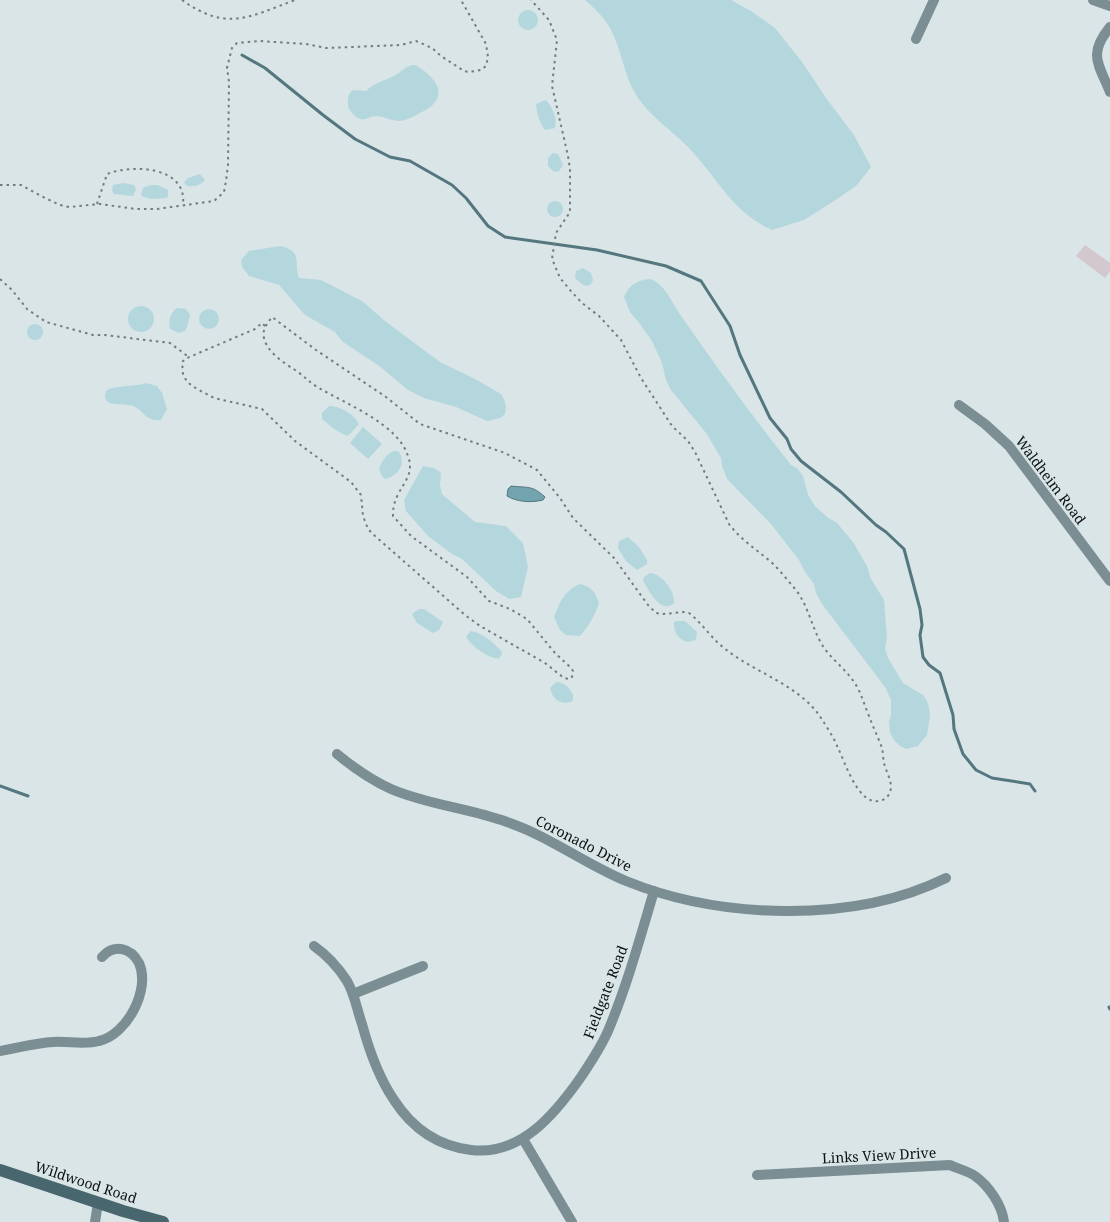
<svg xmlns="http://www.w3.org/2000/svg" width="1110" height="1222" font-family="'Noto Serif',serif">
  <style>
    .green { fill: #b4d7de }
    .water { fill: #72a3ae; stroke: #54777f }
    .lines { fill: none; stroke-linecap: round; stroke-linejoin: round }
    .stream { stroke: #54777f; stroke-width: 3 }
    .building { fill: #d2c8cd }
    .path { stroke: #747c7d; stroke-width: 2; stroke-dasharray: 2.5 4; stroke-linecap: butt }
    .street { stroke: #7a8e93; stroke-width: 10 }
    .secondary { stroke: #48666d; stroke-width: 12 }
    .labels { text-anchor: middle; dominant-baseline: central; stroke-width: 4; stroke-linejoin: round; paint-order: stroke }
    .street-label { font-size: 14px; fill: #0d1112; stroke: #d9e5e7 }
  </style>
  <rect width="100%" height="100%" fill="#d9e5e7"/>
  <!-- green -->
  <g class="green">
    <path d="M585,0h146l20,11 24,17 27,34 24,36 28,37 17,32 -15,19 -22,15 -30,19 -32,10c-41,-18 -55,-54 -85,-84 -16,-16 -36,-29 -49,-48 -14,-21 -16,-48 -28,-70 -5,-10 -17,-21 -25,-28z"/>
    <circle cx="528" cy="20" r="10"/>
    <path d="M412,65h4c25,16 34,35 2,49 -5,3 -11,6 -18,7 -8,0 -15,-4 -22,-5 -11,-1 -14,9 -25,-2 -3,-3 -5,-6 -5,-10 -1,-6 1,-11 5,-14l13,1c8,-8 18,-10 28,-15 7,-4 11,-9 18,-11z"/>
    <path d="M546,100c7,8 11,18 9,28l-10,2c-6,-8 -8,-17 -9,-26z"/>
    <path d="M553,153l5,1 5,11 -4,6 -5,1 -6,-6v-8z"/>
    <path d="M200,174l5,6c-4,5 -13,8 -19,5l-2,-3 4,-4z"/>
    <path d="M123,183l11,2 2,4 -3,7 -19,-2 -2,-3 1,-6z"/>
    <path d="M150,185h8l10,5v6l-1,2 -15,1 -9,-2 -2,-3 2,-6z"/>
    <circle cx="555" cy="209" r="8"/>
    <path d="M280,246c24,5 13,17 19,32l22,2 41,21 23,20 55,41 37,18 24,14 3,5 2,7 -1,8 -5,4 -13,3 -31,-14 -32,-9 -16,-8 -30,-25 -35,-23 -8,-10 -30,-17 -26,-30 -30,-9 -7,-9 -1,-7 8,-9z"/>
    <path d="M583,268l8,5 2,7c-4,11 -12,4 -18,-2l1,-7z"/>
    <path d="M650,279c15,5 21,22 29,34 36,52 73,103 112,152l6,3 6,8 5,19 7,11 12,11 10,6 16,19 14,24 4,13 13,21 3,38 -2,10 3,10 15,25 20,12 4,6 2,7 1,7 -3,20 -9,11 -12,3 -6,-3 -6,-6 -4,-7 -1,-12 2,-6v-15l-6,-13 -63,-83 -6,-11 -2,-9 -9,-12 -6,-12 -28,-36 -44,-45 -5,-13 -1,-8 -15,-25 -35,-43 -5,-10 -4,-17 -10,-22 -12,-17 -10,-12 -6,-15c5,-12 13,-17 26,-18z"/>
    <circle cx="141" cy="319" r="13"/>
    <path d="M177,308l9,1 4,6 -3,12 -2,4 -6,2 -9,-4c-2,-8 0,-16 7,-21z"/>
    <circle cx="209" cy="319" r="10"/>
    <circle cx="35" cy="332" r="8"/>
    <path d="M146,383l11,3 5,7 5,16 -6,11c-17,1 -16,-9 -28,-14 -7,-3 -18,0 -25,-4 -4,-3 -3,-7 -2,-11 7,-6 29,-4 40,-8z"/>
    <path d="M329,406c11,0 25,8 30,18l-8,9 -4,3 -13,-7 -12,-10v-6z"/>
    <path d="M363,427l19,17 -14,15 -18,-16z"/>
    <path d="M394,451h4c9,11 1,25 -13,28l-3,-3 -3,-7c3,-8 7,-15 15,-18z"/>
    <path d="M423,466l11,2 7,5 -1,12 2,9 14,12 19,16 31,4 17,17 5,24 -7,30 -12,2 -13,-8 -34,-32 -10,-5 -24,-18 -22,-25 -2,-11z"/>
    <path d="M628,537l11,10 8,13v4l-10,6 -11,-9 -8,-13 1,-7z"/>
    <path d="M650,573c12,1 25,18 24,30 -13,12 -26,-13 -31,-23l1,-3z"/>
    <path d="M580,584c11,2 16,9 19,19 -4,12 -10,23 -19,33l-14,-1 -6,-5 -6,-13c6,-15 10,-26 26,-33z"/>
    <path d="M419,609h5l19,13 -4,8 -6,3 -16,-10 -5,-9z"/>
    <path d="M678,621h7l12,11 -1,8 -9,2c-9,-3 -14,-11 -13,-20z"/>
    <path d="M470,631c12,1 24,12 32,21l-1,4 -3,3c-12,-2 -26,-13 -32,-22z"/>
    <path d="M556,682c9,1 14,6 17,13v6c-12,5 -21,-2 -23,-13z"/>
  </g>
  <!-- water -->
  <path class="water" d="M511,486c17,2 21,-1 34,11l-2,3c-12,3 -26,2 -36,-4l1,-7z"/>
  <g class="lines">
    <!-- stream -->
    <g class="stream">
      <path d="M242,55l23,13 58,47 32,24 35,18 20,4 42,24 14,13 22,28 17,11 92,13 69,16 35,15 29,45 10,29 30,63 17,21 4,10 10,12 40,31 35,33 10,7 18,17 16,60 2,16 -2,10 3,22 6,8 11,8 13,42 1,14 9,25 13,16 16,8 38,6 5,7"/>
      <path d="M0,786l28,10"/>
      <path d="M1109,1007l1,2"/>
    </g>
  </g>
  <!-- building -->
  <path class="building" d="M1085,245l25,18v8l-5,7 -29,-22z"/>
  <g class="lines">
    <!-- path -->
    <g class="path">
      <path d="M182,0c45,32 67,17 113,0"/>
      <path d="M0,185h21l20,11 19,9 9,2 31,-3 36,5h21l57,-8 10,-9 2,-11 2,-16 1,-83 -2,-14 5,-20 5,-5 22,-2 47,3 20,4 75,-3 15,-4 16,7 9,8 23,15 5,1 12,-2 5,-4 2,-9 -2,-13 -25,-44"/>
      <path d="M97,204l10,-30c25,-10 80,-8 76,30"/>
      <path d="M0,279l12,11 15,19 19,13 47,13h12l65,8 16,12 1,3"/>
      <path d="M265,326l-3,-3 -7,6 -68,29 -5,4 1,12 4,8 10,7 17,9 48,11 33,32 56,41 10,13 2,21 5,13 7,7 90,79 15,11 65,37 19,15 6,1 2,-2 1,-6 -4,-5 -14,-13 -28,-34 -17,-10 -21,-8 -22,-24 -56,-41 -18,-20c-1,-28 24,-35 15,-60 -10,-32 -62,-52 -89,-68 -9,-5 -15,-12 -24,-18 -11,-7 -28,-18 -31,-32 -2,-9 3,-14 8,-21l44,33 70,47 34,27 85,29 32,17 23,28 13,20 41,40 34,47 8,8 7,1 21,-2 5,1c13,10 22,25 35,35 29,24 76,37 97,70 6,9 13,20 17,30 7,14 20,57 41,53 7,-1 11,-6 12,-13 0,-9 -5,-17 -7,-25 -1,-5 -1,-11 -2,-15 -4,-11 -9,-21 -13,-32 -5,-12 -8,-24 -15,-34 -10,-15 -26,-25 -34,-41 -9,-17 -12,-35 -24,-51 -8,-9 -16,-20 -25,-28 -15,-13 -30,-22 -42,-38l-34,-72 -7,-11 -16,-15 -31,-48 -20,-38 -22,-24 -17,-13 -12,-13 -10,-12 -8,-19 4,-26 14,-21v-43l-2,-13 -16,-70 5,-46 -8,-20 -18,-20"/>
    </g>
    <!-- street -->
    <g class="street">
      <path d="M1093,0l17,6"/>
      <path d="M1110,27c-22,27 -12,36 0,65"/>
      <path d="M916,39l18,-39"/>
      <path d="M959,405l26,19 24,22 101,135"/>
      <path d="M337,754c17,14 34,26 54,35 37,16 78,19 116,33 42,14 78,42 119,59 94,38 227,43 320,-3"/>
      <path d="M314,946c14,10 24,21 33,35 8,14 10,29 15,43 7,26 17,54 32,76 18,28 44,46 77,50 50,6 84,-36 110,-73 10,-15 20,-30 27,-46 19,-45 32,-93 46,-140"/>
      <path d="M353,994l70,-28"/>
      <path d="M0,1051c18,-3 35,-8 53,-9 15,-1 32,3 46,-1 28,-6 52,-52 40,-78 -8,-15 -25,-20 -37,-6"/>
      <path d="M523,1139l49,83"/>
      <path d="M757,1175l193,-10c8,4 18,6 25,11 14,10 27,29 29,46"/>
      <path d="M95,1222l3,-19"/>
    </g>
    <!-- secondary -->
    <path class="secondary" d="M0,1170l123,41 40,11"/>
  </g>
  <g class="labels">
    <!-- street labels -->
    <g class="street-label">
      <text transform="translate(1051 480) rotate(53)">Waldheim Road</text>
      <text transform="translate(584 843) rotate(27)">Coronado Drive</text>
      <text transform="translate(605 992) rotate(-69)">Fieldgate Road</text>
      <text transform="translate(879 1155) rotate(-3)">Links View Drive</text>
      <text transform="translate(86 1182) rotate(18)">Wildwood Road</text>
    </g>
  </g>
</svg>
